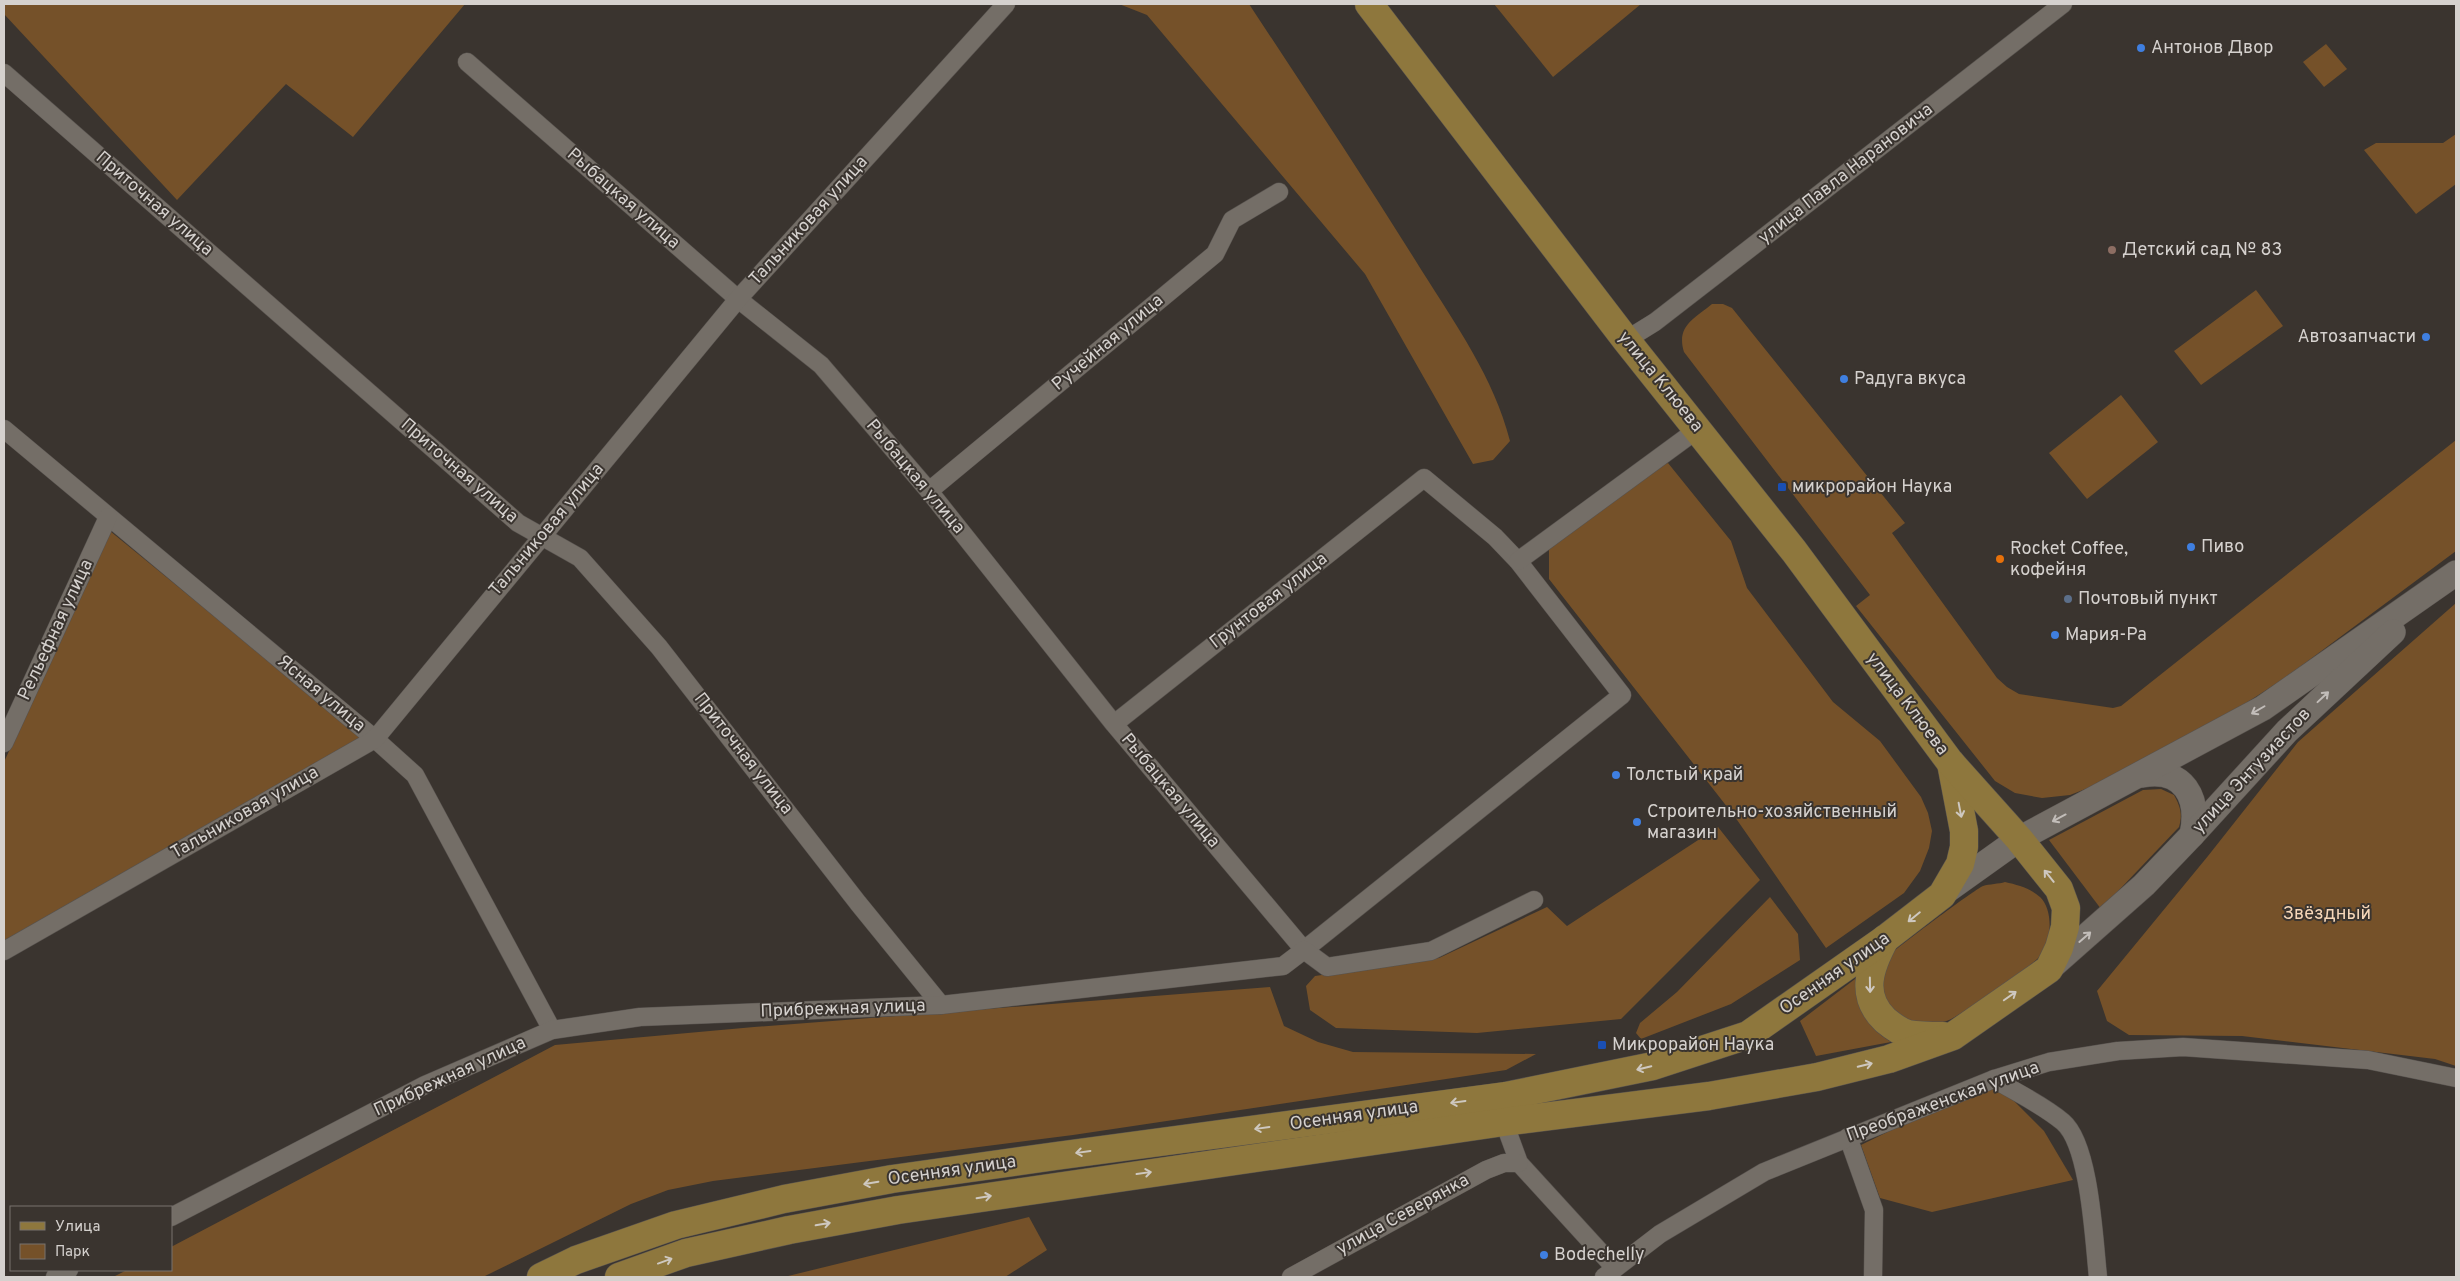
<svg xmlns="http://www.w3.org/2000/svg" width="2460" height="1281" font-family="Overpass,sans-serif">
  <style>
    .green { fill: #755129 }
    .lines { fill: none; stroke-linecap: round; stroke-linejoin: round }
    .street-casing { stroke: #57524e; stroke-width: 19 }
    .secondary-casing { stroke: #57524e; stroke-width: 26 }
    .primary-casing { stroke: #57524e; stroke-width: 29 }
    .street { stroke: #746e67; stroke-width: 18 }
    .secondary { stroke: #746e67; stroke-width: 25 }
    .primary { stroke: #8e773d; stroke-width: 28 }
    .oneway { stroke: #c2bdb9 }
    .oneway2 { stroke: #cec8c0 }
    .shop-dot { fill: #3f7fe0; stroke: #3a342f; stroke-width: 2 }
    .education-dot { fill: #8d6e63; stroke: #3a342f; stroke-width: 2 }
    .transit-dot { fill: #1a4fb4; stroke: #3a342f; stroke-width: 2 }
    .food-dot { fill: #e8710a; stroke: #3a342f; stroke-width: 2 }
    .service-dot { fill: #5c6f8a; stroke: #3a342f; stroke-width: 2 }
    .labels { text-anchor: middle; dominant-baseline: central; stroke-width: 4; stroke-linejoin: round; paint-order: stroke }
    .poi-label { font-size: 18px; fill: #d5d1ce; stroke: #3a342f; text-anchor: start }
    .street-label { font-size: 18px; fill: #d5d1ce; stroke: #3a342f }
    .park-label { font-size: 18px; fill: #f6d7b9; stroke: #3a342f }
  </style>
  <rect width="100%" height="100%" fill="#3a342f"/>
  <!-- green -->
  <g class="green">
    <path d="M4,4h461l-112,133 -67,-53 -109,116 -173,-186z"/>
    <path d="M1119,4h130c58,88 117,177 173,267 34,54 72,107 88,170l-17,19 -20,4 -108,-190 -218,-259z"/>
    <path d="M1494,4h147l-88,73z"/>
    <path d="M2326,44l21,25 -23,18 -21,-25z"/>
    <path d="M2456,134v50l-40,30 -52,-64 12,-7h67z"/>
    <path d="M2256,290l27,36 -82,59 -27,-34z"/>
    <path d="M1712,304h11l9,4 173,215 -13,10 105,145 10,9 12,7 94,14 8,-2 335,-266v111l-171,127 -53,34 -131,71 -31,12 -28,3 -27,-5 -20,-12 -139,-175 14,-11 -186,-243c-8,-26 10,-33 28,-48z"/>
    <path d="M2121,395l37,47 -71,57 -38,-46z"/>
    <path d="M1668,463l63,78 16,47 86,114 47,39 41,56 7,16 4,18 -3,17 -9,23 -16,22 -78,55 -91,-131 -186,-238v-31l106,-81z"/>
    <path d="M110,531l252,206 -358,204v-179z"/>
    <path d="M2456,603v463l-21,-7 -193,-23 -113,-1 -22,-14 -10,-30 111,-135 90,-114z"/>
    <path d="M2161,789l13,6c6,11 9,19 5,32l-78,82 -52,-69 94,-50z"/>
    <path d="M1718,827l42,53 -139,139 -144,14 -141,-5 -26,-18 -4,-24 9,-10 124,-18 108,-51 20,19z"/>
    <path d="M2005,882c13,3 25,6 35,15 13,12 12,42 2,57 -10,13 -72,55 -89,64 -7,4 -18,6 -26,6 -36,-3 -60,-38 -36,-70 5,-6 83,-64 92,-68 6,-2 16,-2 22,-4z"/>
    <path d="M1770,897l28,37 2,26 -69,44 -90,35 -5,-6 4,-10 37,-31z"/>
    <path d="M1855,979c3,29 10,47 36,63l-75,14 -16,-35z"/>
    <path d="M1270,987l14,39 34,16 35,10 183,2 -30,16 -433,65 -360,46 -45,9 -37,14 -148,73h-370l14,-7h44v-23l384,-202 199,-18z"/>
    <path d="M1999,1086l45,45 29,49 -141,32 -52,-14 -19,-53 67,-33z"/>
    <path d="M1029,1217l18,33 -42,27h-221z"/>
  </g>
  <g class="lines">
    <defs>
      <g id="street">
        <path d="M467,62l271,237 83,66 108,126 185,233 190,226 318,-255 -104,-134 -23,-24 -71,-59 -310,246"/>
        <path d="M4,73l514,450 62,35 79,89 199,256 83,102"/>
        <path d="M1626,340l29,-18 62,-48 346,-270"/>
        <path d="M4,429l371,310 40,36 137,255"/>
        <path d="M929,491l286,-237 17,-34 47,-28"/>
        <path d="M1518,561l180,-132"/>
        <path d="M4,743l104,-226"/>
        <path d="M4,951l371,-212 363,-440 268,-295"/>
        <path d="M1994,1079c23,14 49,26 69,43 27,23 31,119 35,155"/>
        <path d="M1504,1122l15,41 96,105"/>
        <path d="M1848,1137l26,73 -1,67"/>
        <path d="M171,1217l254,-132 127,-55 88,-13 301,-12 342,-39 21,-16 23,17 104,-16 103,-51"/>
        <path d="M55,1277l14,-7"/>
        <path d="M1291,1277l195,-107 18,-7h15"/>
        <path d="M1604,1277l56,-43 104,-62 230,-93 55,-17 69,-11 65,-4 185,13 88,18"/>
      </g>
      <g id="secondary">
        <path d="M2142,775c42,-8 58,23 50,60"/>
        <path d="M1942,894l77,-55 244,-131 193,-135"/>
        <path d="M2049,969l95,-84 48,-50 95,-104 106,-99"/>
      </g>
      <g id="primary">
        <path d="M1885,939c-15,28 -26,56 0,81 6,5 16,12 23,14 12,2 23,2 35,2"/>
        <path d="M541,1277l35,-17 100,-35 108,-26 108,-20 164,-23 450,-60 147,-30 95,-31 137,-96 57,-44 18,-31 4,-17v-16l-13,-68"/>
        <path d="M619,1277l67,-24 103,-23 109,-20 606,-88 205,-26 108,-19 72,-18 64,-23 96,-67 10,-21 6,-21 1,-19 -7,-19 -40,-50 -69,-77 -156,-211 -168,-211 -257,-336"/>
      </g>
    </defs>
    <!-- street casing -->
    <use href="#street" class="street-casing"/>
    <!-- secondary casing -->
    <use href="#secondary" class="secondary-casing"/>
    <!-- primary casing -->
    <use href="#primary" class="primary-casing"/>
    <!-- street -->
    <use href="#street" class="street"/>
    <!-- secondary -->
    <use href="#secondary" class="secondary"/>
    <!-- primary -->
    <use href="#primary" class="primary"/>
  </g>
  <!-- one-way arrows -->
  <defs><path id="oneway-shaft" d="M-6 0H5M1.5-3L5.5 0L1.5 3" fill="none" stroke-width="1.6" stroke-linecap="round" stroke-linejoin="round" transform="scale(1.25)"/></defs>
  <g class="oneway">
    <use href="#oneway-shaft" transform="translate(2323 697) rotate(-43)"/>
    <use href="#oneway-shaft" transform="translate(2258 710) rotate(150)"/>
    <use href="#oneway-shaft" transform="translate(2059 818) rotate(152)"/>
    <use href="#oneway-shaft" transform="translate(2085 937) rotate(-41)"/>
  </g>
  <g class="oneway2">
    <use href="#oneway-shaft" transform="translate(1960 810) rotate(79)"/>
    <use href="#oneway-shaft" transform="translate(2049 876) rotate(-129)"/>
    <use href="#oneway-shaft" transform="translate(1914 917) rotate(141)"/>
    <use href="#oneway-shaft" transform="translate(1870 985) rotate(89)"/>
    <use href="#oneway-shaft" transform="translate(2010 996) rotate(-35)"/>
    <use href="#oneway-shaft" transform="translate(1865 1065) rotate(-14)"/>
    <use href="#oneway-shaft" transform="translate(1644 1068) rotate(167)"/>
    <use href="#oneway-shaft" transform="translate(1458 1102) rotate(172)"/>
    <use href="#oneway-shaft" transform="translate(1262 1128) rotate(172)"/>
    <use href="#oneway-shaft" transform="translate(1083 1152) rotate(172)"/>
    <use href="#oneway-shaft" transform="translate(1144 1173) rotate(-8)"/>
    <use href="#oneway-shaft" transform="translate(871 1183) rotate(170)"/>
    <use href="#oneway-shaft" transform="translate(984 1197) rotate(-9)"/>
    <use href="#oneway-shaft" transform="translate(823 1224) rotate(-10)"/>
    <use href="#oneway-shaft" transform="translate(665 1261) rotate(-20)"/>
  </g>
  <!-- markers -->
  <g class="shop-dot">
    <circle cx="2141" cy="48" r="5"/>
    <circle cx="2426" cy="337" r="5"/>
    <circle cx="1844" cy="379" r="5"/>
    <circle cx="2191" cy="547" r="5"/>
    <circle cx="2055" cy="635" r="5"/>
    <circle cx="1616" cy="775" r="5"/>
    <circle cx="1637" cy="822" r="5"/>
    <circle cx="1544" cy="1255" r="5"/>
  </g>
  <circle class="education-dot" cx="2112" cy="250" r="5"/>
  <g class="transit-dot">
    <rect x="1777" y="482" width="10" height="10" rx="2.5"/>
    <rect x="1597" y="1040" width="10" height="10" rx="2.5"/>
  </g>
  <circle class="food-dot" cx="2000" cy="559" r="5"/>
  <circle class="service-dot" cx="2068" cy="599" r="5"/>
  <g class="labels">
    <!-- poi labels -->
    <g class="poi-label">
      <text x="2151" y="48">Антонов Двор</text>
      <text x="2122" y="250">Детский сад № 83</text>
      <text x="2416" y="337" text-anchor="end">Автозапчасти</text>
      <text x="1854" y="379">Радуга вкуса</text>
      <text x="1792" y="487">микрорайон Наука</text>
      <text x="2201" y="547">Пиво</text>
      <text x="2010" y="549">Rocket Coffee,<tspan x="2010" dy="21">кофейня</tspan></text>
      <text x="2078" y="599">Почтовый пункт</text>
      <text x="2065" y="635">Мария-Ра</text>
      <text x="1626" y="775">Толстый край</text>
      <text x="1647" y="812">Строительно-хозяйственный<tspan x="1647" dy="21">магазин</tspan></text>
      <text x="1612" y="1045">Микрорайон Наука</text>
      <text x="1554" y="1255">Bodechelly</text>
    </g>
    <!-- street labels -->
    <g class="street-label">
      <text transform="translate(1846 174) rotate(-38)">улица Павла Нарановича</text>
      <text transform="translate(623 199) rotate(41)">Рыбацкая улица</text>
      <text transform="translate(154 204) rotate(41)">Приточная улица</text>
      <text transform="translate(809 221) rotate(-48)">Тальниковая улица</text>
      <text transform="translate(1108 343) rotate(-40)">Ручейная улица</text>
      <text transform="translate(1660 382) rotate(51)">улица Клюева</text>
      <text transform="translate(459 471) rotate(41)">Приточная улица</text>
      <text transform="translate(915 477) rotate(50)">Рыбацкая улица</text>
      <text transform="translate(547 530) rotate(-50)">Тальниковая улица</text>
      <text transform="translate(1269 601) rotate(-38)">Грунтовая улица</text>
      <text transform="translate(56 630) rotate(-65)">Рельефная улица</text>
      <text transform="translate(321 694) rotate(40)">Ясная улица</text>
      <text transform="translate(1907 704) rotate(53)">улица Клюева</text>
      <text transform="translate(743 754) rotate(52)">Приточная улица</text>
      <text transform="translate(2252 771) rotate(-47)">улица Энтузиастов</text>
      <text transform="translate(1170 791) rotate(50)">Рыбацкая улица</text>
      <text transform="translate(245 813) rotate(-30)">Тальниковая улица</text>
      <text transform="translate(1835 974) rotate(-35)">Осенняя улица</text>
      <text transform="translate(843 1009) rotate(-2)">Прибрежная улица</text>
      <text transform="translate(450 1077) rotate(-25)">Прибрежная улица</text>
      <text transform="translate(1943 1102) rotate(-20)">Преображенская улица</text>
      <text transform="translate(1354 1116) rotate(-8)">Осенняя улица</text>
      <text transform="translate(952 1171) rotate(-8)">Осенняя улица</text>
      <text transform="translate(1403 1215) rotate(-29)">улица Северянка</text>
    </g>
    <!-- park labels -->
    <g class="park-label">
      <text x="2327" y="914">Звёздный</text>
    </g>
  </g>
  <!-- border -->
  <rect width="2460" height="1281" fill="none" stroke="#d5d1ce" stroke-width="10"/>
  <!-- legend -->
  <rect x="10" y="1206" width="162" height="65" fill="#3a342f" stroke="#78736f"/>
  <rect x="20" y="1222" width="25" height="8" fill="#8e773d" stroke="#78736f"/>
  <text x="55" y="1231" font-size="15" fill="#d5d1ce">Улица</text>
  <rect x="20" y="1244" width="25" height="15" fill="#755129" stroke="#78736f"/>
  <text x="55" y="1256" font-size="15" fill="#d5d1ce">Парк</text>
</svg>
